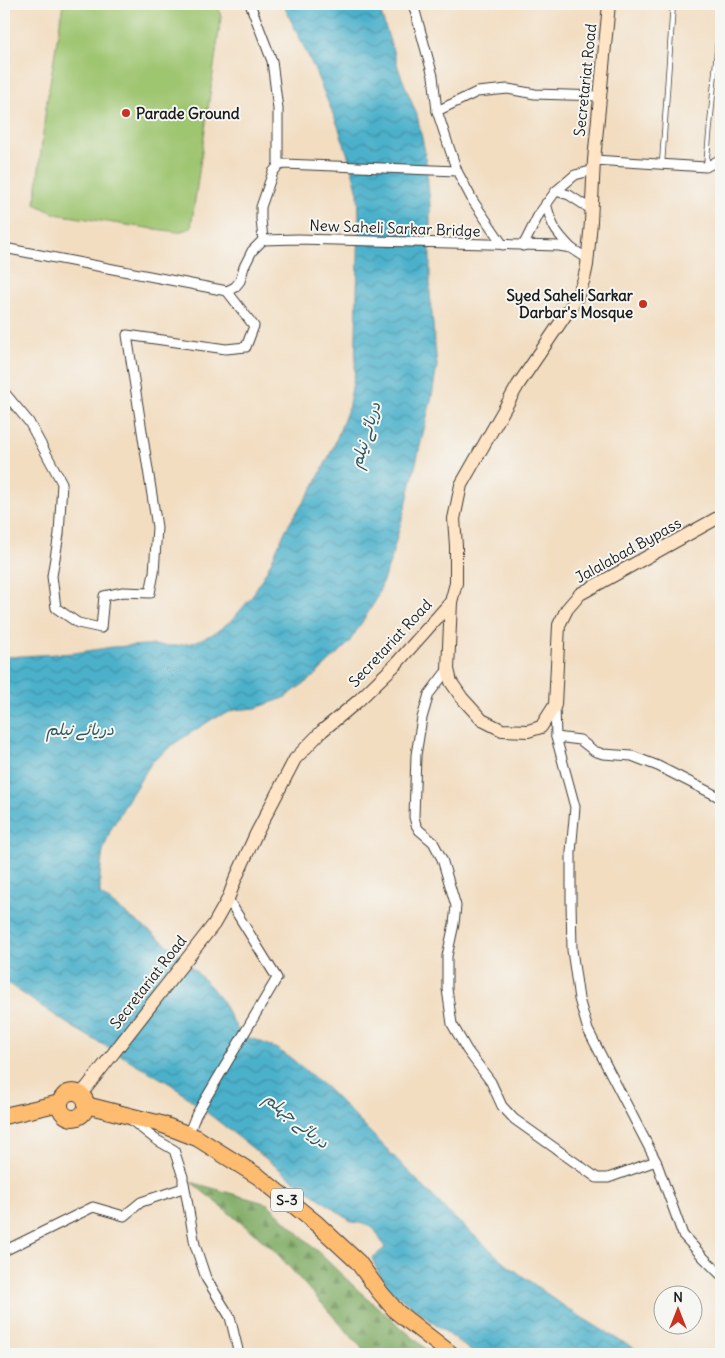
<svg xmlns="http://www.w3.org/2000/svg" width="725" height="1358" font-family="Delius,'Playpen Sans Arabic',sans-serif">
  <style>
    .forest { fill: url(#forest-firs); stroke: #4d633f }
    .garden { fill: #9ec570; stroke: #5d7046 }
    .water { fill: url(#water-waves); stroke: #346674 }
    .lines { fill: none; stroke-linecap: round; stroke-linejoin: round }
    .lane-casing { stroke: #3c3935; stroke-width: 6 }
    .street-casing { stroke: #3c3935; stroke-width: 11 }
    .secondary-casing { stroke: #3c3935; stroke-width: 14 }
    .highway-casing { stroke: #3c3935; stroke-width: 18 }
    .lane { stroke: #fff; stroke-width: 4.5 }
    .street { stroke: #fff; stroke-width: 9 }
    .secondary { stroke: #ffe4c6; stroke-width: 12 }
    .highway { stroke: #febc70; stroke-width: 16 }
    .poi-dot { fill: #c8321e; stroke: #f6f6f2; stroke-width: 2 }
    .labels { text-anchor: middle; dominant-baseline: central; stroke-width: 4; stroke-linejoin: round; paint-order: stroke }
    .shield { fill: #f6f6f2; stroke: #5d5d5c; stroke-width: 1 }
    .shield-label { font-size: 14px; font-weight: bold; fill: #1c1c1c }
    .street-label { font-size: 15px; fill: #1c1c1c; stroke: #f6f6f2 }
    .poi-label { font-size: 15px; font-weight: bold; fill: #1c1c1c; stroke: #f6f6f2; text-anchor: start }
    .water-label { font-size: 16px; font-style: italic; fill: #2f5862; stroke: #f6f6f2 }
  </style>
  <defs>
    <pattern id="forest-firs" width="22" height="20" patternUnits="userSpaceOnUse" patternTransform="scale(1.25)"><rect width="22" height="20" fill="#7eaa62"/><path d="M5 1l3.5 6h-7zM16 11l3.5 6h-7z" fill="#668a50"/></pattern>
    <pattern id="water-waves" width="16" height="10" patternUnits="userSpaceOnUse" patternTransform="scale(1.25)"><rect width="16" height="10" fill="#4cb1cb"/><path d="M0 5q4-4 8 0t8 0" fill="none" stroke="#3e8fa4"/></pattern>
  </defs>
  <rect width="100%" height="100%" fill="#f6f6f2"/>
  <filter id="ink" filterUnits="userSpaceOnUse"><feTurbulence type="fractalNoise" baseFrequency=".02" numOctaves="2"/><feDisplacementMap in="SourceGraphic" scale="10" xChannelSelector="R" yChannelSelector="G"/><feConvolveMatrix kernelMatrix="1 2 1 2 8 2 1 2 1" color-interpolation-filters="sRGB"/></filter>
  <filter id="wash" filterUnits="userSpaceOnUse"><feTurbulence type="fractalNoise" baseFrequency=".0096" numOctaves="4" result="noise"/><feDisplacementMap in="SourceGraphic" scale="20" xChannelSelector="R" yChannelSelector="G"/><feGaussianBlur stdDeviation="1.12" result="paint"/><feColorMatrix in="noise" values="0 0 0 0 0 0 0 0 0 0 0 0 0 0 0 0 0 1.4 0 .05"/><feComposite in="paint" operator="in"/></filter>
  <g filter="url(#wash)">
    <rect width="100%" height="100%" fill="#f2ddc1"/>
    <!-- forest -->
    <path class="forest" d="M191,1182l77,22 91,87 73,63h-65l-94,-105z"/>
    <!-- garden -->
    <path class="garden" d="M63,4h155l3,13 -30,211 -13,4 -38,-5 -85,-13 -20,-10 11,-97z"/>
    <!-- water -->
    <path class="water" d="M283,4h95l22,69 17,42 8,37 5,53v89l7,72 -5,30 -26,109 -16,57 -14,38 -28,44 -35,33 -29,21 -28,10 -21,2 -21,8 -39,25 -23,19 -23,36 -19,33 -7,20 -3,24v19l77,58 32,33 12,14 16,30 9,8 13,4 18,8 15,10 37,31 121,124 56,50 62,45 49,30 29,15h-171l-88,-66 -10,-18 -5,-12 13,-10 -10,-18 -6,-5 -17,-3 -69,-50 -111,-87 -101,-59 -67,-45v-324l71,-4 37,-6 33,-2 29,1 18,-3 21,-9 19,-14 19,-22 18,-32 17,-37 29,-45 18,-36 15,-39 7,-37 4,-154 -1,-25 -8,-31 -12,-36 -25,-60z"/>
  </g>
  <g filter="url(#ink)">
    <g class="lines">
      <defs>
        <g id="lane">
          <path d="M662,164l11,-160"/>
          <path d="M706,167l15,-158"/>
        </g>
        <g id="street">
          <path d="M250,4l22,57 6,48v57"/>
          <path d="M413,4l20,72 4,35 20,60"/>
          <path d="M437,111l40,-19 31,-3 27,5 65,2"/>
          <path d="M594,160l112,7 15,-8"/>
          <path d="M556,191l13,4 23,15"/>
          <path d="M546,203c6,24 9,28 25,45"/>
          <path d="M263,240l35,-1 261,7 12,2 17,11"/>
          <path d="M523,246l16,-32 17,-23 19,-16 19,-5"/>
          <path d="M4,248l223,43 8,-4 5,-6 4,-14 8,-16 11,-11 -2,-21v-12l12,-35 5,-6 6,-2 173,7 16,30 30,44"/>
          <path d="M4,392l25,30 33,61 -3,51 -7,42 4,32 22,15 23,5 3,-32 19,-4 27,1 4,-20 3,-46 -30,-192 99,14 20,-2 8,-21 -27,-35"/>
          <path d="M448,669l-19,25 -7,24 -6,37 -2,62 2,8 3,5 14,12 9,17 14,47 -2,18 -7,32v33l5,35 15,26 24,32 11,24 12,13 83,59h11l48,-17"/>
          <path d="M555,706l1,31 19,70 -4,45v49l1,49 7,49 9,31 68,131 27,74 20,22 18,18"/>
          <path d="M556,737l24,3 14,11 9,3 29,2 26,10 63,32"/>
          <path d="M188,1135l8,-20 81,-137 -49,-79"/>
          <path d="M184,1183l11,62 11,33 24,39 9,37"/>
          <path d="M4,1251l89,-44 31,9 17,-14 42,-14v-11l-9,-27 -19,-11 -24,-19"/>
        </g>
        <g id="secondary">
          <path d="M451,602l-3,67 3,13 11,16 20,22 20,10 26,1 13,-4 14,-22 4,-80 8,-16 13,-15 141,-78"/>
          <path d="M80,1094l7,-7 127,-163 14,-25 7,-19 21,-46 39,-75 27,-28 36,-30 38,-37 55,-62 5,-19v-37l-2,-27 7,-34 57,-100 51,-75 8,-13 7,-18 3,-14 4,-43 3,-62 15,-156"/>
        </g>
        <g id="highway">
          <circle cx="73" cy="1105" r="13"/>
          <path d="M86,1105l75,19 36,14 62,39 58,47 41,38 21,29 18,21 54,42"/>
          <path d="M4,1116l56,-13"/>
        </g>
      </defs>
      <!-- lane casing -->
      <use href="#lane" class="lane-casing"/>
      <!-- street casing -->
      <use href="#street" class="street-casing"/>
      <!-- secondary casing -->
      <use href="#secondary" class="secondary-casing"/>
      <!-- highway casing -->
      <use href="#highway" class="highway-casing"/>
      <!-- lane -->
      <use href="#lane" class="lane"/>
      <!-- street -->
      <use href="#street" class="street"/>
      <!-- secondary -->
      <use href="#secondary" class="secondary"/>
      <!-- highway -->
      <use href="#highway" class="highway"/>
    </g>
  </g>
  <!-- markers -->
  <g class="poi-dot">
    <circle cx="126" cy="113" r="5"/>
    <circle cx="643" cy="304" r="5"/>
  </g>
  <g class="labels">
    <!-- shield labels -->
    <rect class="shield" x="271" y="1188.5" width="32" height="23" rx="4"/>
    <g class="shield-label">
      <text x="287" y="1200">S-3</text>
    </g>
    <!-- street labels -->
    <g class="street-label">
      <text transform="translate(585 80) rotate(-84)">Secretariat Road</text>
      <text transform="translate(395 228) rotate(2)">New Saheli Sarkar Bridge</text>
      <text transform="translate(628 550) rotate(-29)">Jalalabad Bypass</text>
      <text transform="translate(390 643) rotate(-47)">Secretariat Road</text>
      <text transform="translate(148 982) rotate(-52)">Secretariat Road</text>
    </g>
    <!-- poi labels -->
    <g class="poi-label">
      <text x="136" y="113">Parade Ground</text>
      <text x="633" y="295" text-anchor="end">Syed Saheli Sarkar<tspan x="633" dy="17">Darbar's Mosque</tspan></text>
    </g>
    <!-- water labels -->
    <g class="water-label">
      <text transform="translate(365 435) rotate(-73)">دریائے نیلم</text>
      <text x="80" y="729">دریائے نیلم</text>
      <text transform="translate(297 1120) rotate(39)">دریائے جہلم</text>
    </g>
  </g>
  <!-- margin -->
  <rect width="725" height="1358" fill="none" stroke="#f6f6f2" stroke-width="20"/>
  <!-- north arrow -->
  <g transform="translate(678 1310)"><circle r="24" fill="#f6f6f2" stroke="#9f9f9c"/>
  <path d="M0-4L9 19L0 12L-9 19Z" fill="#c8321e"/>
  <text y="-8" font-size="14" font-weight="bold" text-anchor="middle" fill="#1c1c1c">N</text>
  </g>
</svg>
